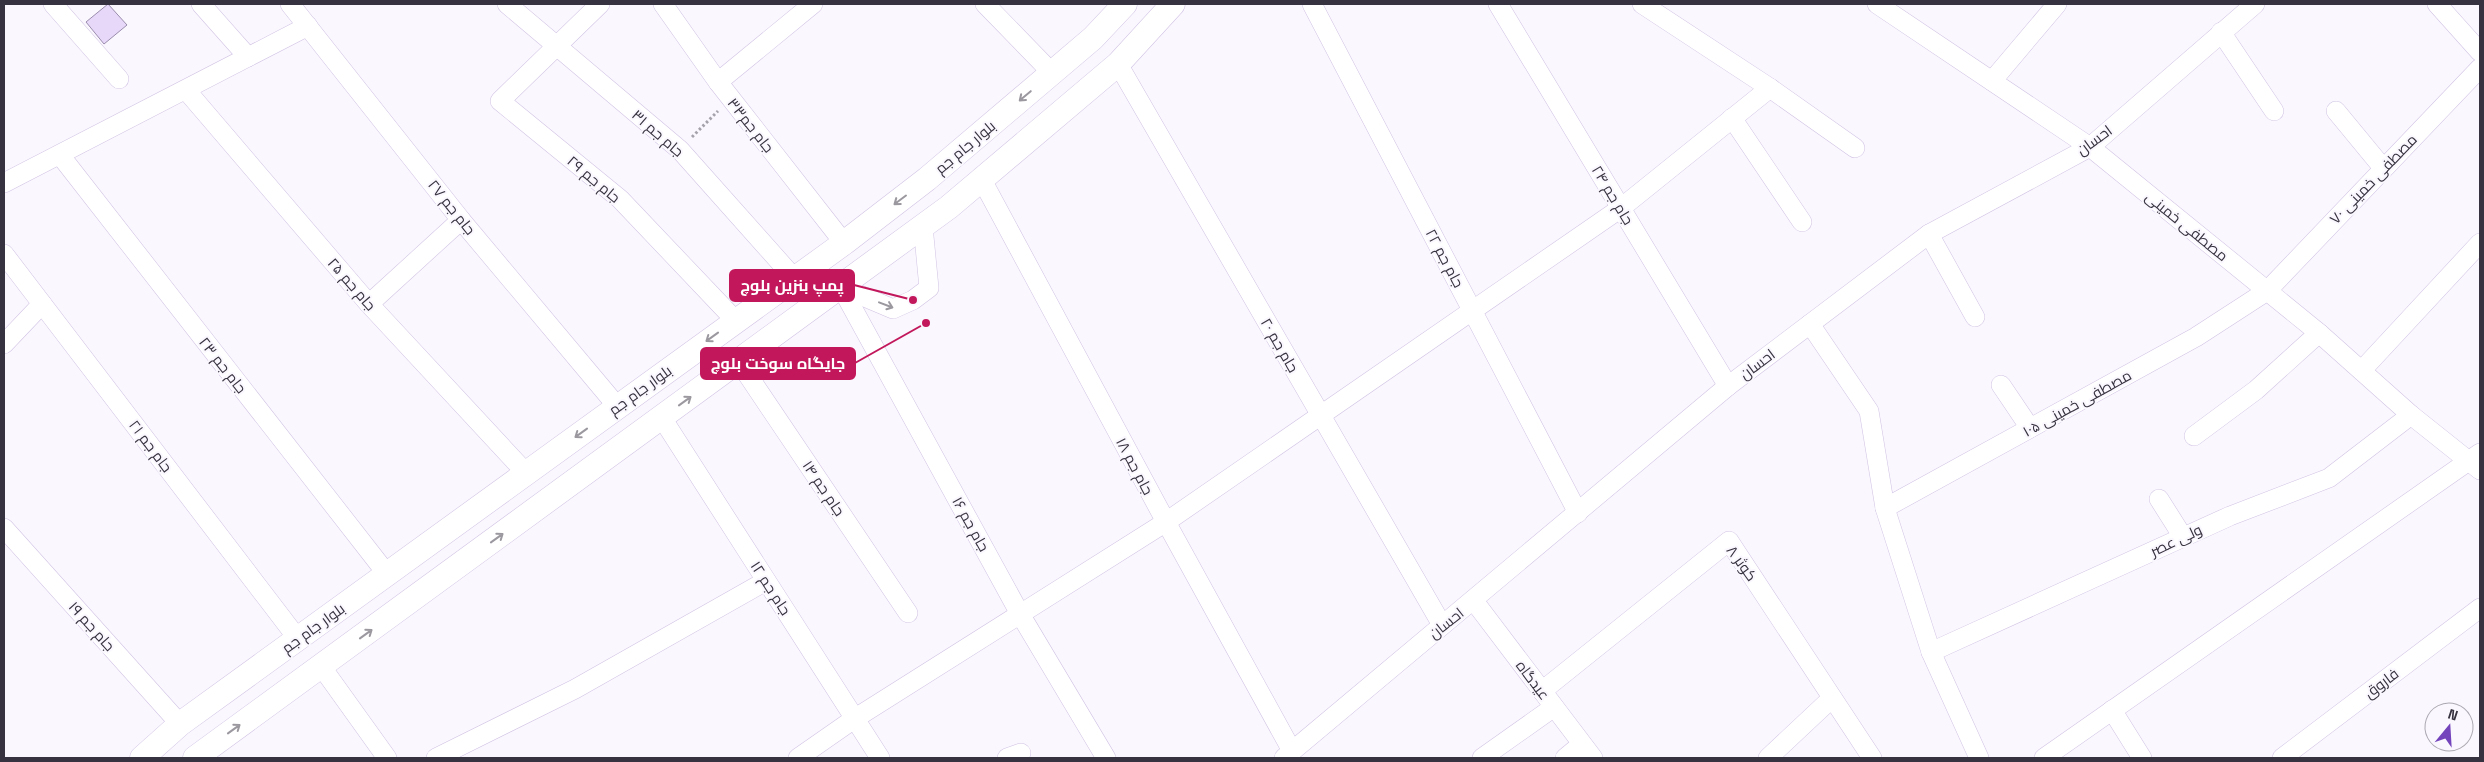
<svg xmlns="http://www.w3.org/2000/svg" width="2484" height="762" font-family="'Space Grotesk',Cairo,sans-serif">
  <style>
    .building { fill: #e7d8fa; stroke: #9b8dad }
    .lines { fill: none; stroke-linecap: round; stroke-linejoin: round }
    .minor-casing { stroke: #d1c3e4; stroke-width: 20 }
    .major-casing { stroke: #d1c3e4; stroke-width: 25 }
    .path { stroke: #a6a2ac; stroke-width: 3; stroke-dasharray: 2.5 2.5; stroke-linecap: butt }
    .minor { stroke: #fff; stroke-width: 19 }
    .major { stroke: #fff; stroke-width: 24 }
    .oneway { stroke: #9b989f }
    .labels { text-anchor: middle; dominant-baseline: central; stroke-width: 4; stroke-linejoin: round; paint-order: stroke }
    .street-label { font-size: 15px; fill: #37323f; stroke: #faf7fe }
    .leader { fill: none; stroke: #c2185b; stroke-width: 2 }
    .callout-dot { fill: #c2185b; stroke: #faf7fe; stroke-width: 2 }
    .callout { fill: #c2185b; stroke: #c2185b; stroke-width: 2 }
    .callout-label { font-size: 16px; text-anchor: middle; font-weight: bold; fill: #fff }
  </style>
  <rect width="100%" height="100%" fill="#faf7fe"/>
  <!-- building -->
  <path class="building" d="M108,4l19,21 -23,19 -18,-22z"/>
  <g class="lines">
    <defs>
      <g id="minor">
        <path d="M53,4l66,75"/>
        <path d="M201,4l47,53"/>
        <path d="M290,4l171,216 156,186"/>
        <path d="M507,4l173,146 114,128"/>
        <path d="M600,4l-100,97 120,98 115,121"/>
        <path d="M663,4l55,78 126,161"/>
        <path d="M985,4l67,69"/>
        <path d="M1312,4l266,509"/>
        <path d="M1498,4l230,382"/>
        <path d="M1642,4l128,84 85,60"/>
        <path d="M1877,4l213,143 229,186 92,82 69,55"/>
        <path d="M2437,4l43,48"/>
        <path d="M2221,32l53,79"/>
        <path d="M1118,64l324,561"/>
        <path d="M1992,81l65,-77"/>
        <path d="M718,82l95,-78"/>
        <path d="M186,90l183,214 157,169"/>
        <path d="M2336,111l47,57"/>
        <path d="M1732,118l70,104"/>
        <path d="M60,155l327,419"/>
        <path d="M982,180l184,342 126,229"/>
        <path d="M4,183l304,-157"/>
        <path d="M1929,234l46,83"/>
        <path d="M4,254l294,385"/>
        <path d="M841,287l179,327 86,144"/>
        <path d="M841,287l52,22 20,-9 16,-12 -6,-62"/>
        <path d="M369,304l92,-84"/>
        <path d="M1810,324l59,87 16,97 46,144 48,106"/>
        <path d="M4,344l38,-40"/>
        <path d="M739,362l169,251"/>
        <path d="M2363,369l117,-126"/>
        <path d="M2001,385l29,43"/>
        <path d="M662,418l218,340"/>
        <path d="M2194,436l62,-46 63,-57"/>
        <path d="M2159,499l24,38"/>
        <path d="M1885,508l311,-171 71,-46 213,-223"/>
        <path d="M4,528l176,196"/>
        <path d="M1474,601l119,157"/>
        <path d="M1931,652l299,-136 99,-38 82,-63"/>
        <path d="M321,666l66,92"/>
        <path d="M1542,691l187,-150 143,217"/>
        <path d="M2112,710l30,48"/>
        <path d="M436,758l139,-69 191,-108"/>
        <path d="M798,758l56,-39 312,-197 455,-314 149,-120"/>
        <path d="M1007,758l14,-5"/>
        <path d="M1284,758l444,-372 201,-152 161,-87 165,-143"/>
        <path d="M1482,758l72,-51"/>
        <path d="M1565,758l17,-14"/>
        <path d="M1768,758l64,-60"/>
        <path d="M2044,758l436,-305"/>
        <path d="M2282,758l198,-150"/>
      </g>
      <g id="major">
        <path d="M142,758l38,-34 664,-481 83,-64 166,-141 32,-34"/>
        <path d="M195,758l754,-551 169,-143 55,-60"/>
      </g>
    </defs>
    <!-- minor casing -->
    <use href="#minor" class="minor-casing"/>
    <!-- major casing -->
    <use href="#major" class="major-casing"/>
    <!-- path -->
    <path class="path" d="M692,137l26,-26"/>
    <!-- minor -->
    <use href="#minor" class="minor"/>
    <!-- major -->
    <use href="#major" class="major"/>
  </g>
  <!-- one-way arrows -->
  <defs><path id="oneway-shaft" d="M-6 0H5M1.5-3L5.5 0L1.5 3" fill="none" stroke-width="1.6" stroke-linecap="round" stroke-linejoin="round" transform="scale(1.25)"/></defs>
  <g class="oneway">
    <use href="#oneway-shaft" transform="translate(1025 96) rotate(140)"/>
    <use href="#oneway-shaft" transform="translate(900 200) rotate(143)"/>
    <use href="#oneway-shaft" transform="translate(886 305) rotate(21)"/>
    <use href="#oneway-shaft" transform="translate(712 337) rotate(144)"/>
    <use href="#oneway-shaft" transform="translate(685 401) rotate(-36)"/>
    <use href="#oneway-shaft" transform="translate(581 433) rotate(144)"/>
    <use href="#oneway-shaft" transform="translate(497 538) rotate(-36)"/>
    <use href="#oneway-shaft" transform="translate(366 634) rotate(-36)"/>
    <use href="#oneway-shaft" transform="translate(234 729) rotate(-36)"/>
  </g>
  <g class="labels">
    <!-- street labels -->
    <g class="street-label">
      <text transform="translate(751 125) rotate(52)">جام جم۳۳</text>
      <text transform="translate(658 133) rotate(41)">جام جم ۳۱</text>
      <text transform="translate(2094 140) rotate(-36)">احسان</text>
      <text transform="translate(965 147) rotate(-40)">بلوار جام جم</text>
      <text transform="translate(594 179) rotate(40)">جام جم ۲۹</text>
      <text transform="translate(2373 179) rotate(-46)">مصطفی خمینی ۷۰</text>
      <text transform="translate(1613 195) rotate(59)">جام جم ۲۴</text>
      <text transform="translate(452 207) rotate(51)">جام جم ۲۷</text>
      <text transform="translate(2187 226) rotate(39)">مصطفی خمینی</text>
      <text transform="translate(1445 258) rotate(62)">جام جم ۲۲</text>
      <text transform="translate(352 284) rotate(49)">جام جم ۲۵</text>
      <text transform="translate(1280 345) rotate(60)">جام جم ۲۰</text>
      <text transform="translate(1757 364) rotate(-37)">احسان</text>
      <text transform="translate(223 365) rotate(52)">جام جم ۲۳</text>
      <text transform="translate(640 390) rotate(-36)">بلوار جام جم</text>
      <text transform="translate(2077 403) rotate(-29)">مصطفی خمینی ۱۰۵</text>
      <text transform="translate(151 446) rotate(53)">جام جم ۲۱</text>
      <text transform="translate(1135 466) rotate(62)">جام جم ۱۸</text>
      <text transform="translate(824 488) rotate(56)">جام جم ۱۴</text>
      <text transform="translate(971 524) rotate(61)">جام جم ۱۶</text>
      <text transform="translate(2176 540) rotate(-25)">ولی عصر</text>
      <text transform="translate(1742 563) rotate(54)">کوثر ۸</text>
      <text transform="translate(771 588) rotate(57)">جام جم ۱۲</text>
      <text transform="translate(1446 623) rotate(-38)">احسان</text>
      <text transform="translate(92 626) rotate(48)">جام جم ۱۹</text>
      <text transform="translate(313 628) rotate(-36)">بلوار جام جم</text>
      <text transform="translate(1533 680) rotate(53)">عیدگاه</text>
      <text transform="translate(2381 683) rotate(-37)">فاروق</text>
    </g>
  </g>
  <!-- callouts -->
  <path class="leader" d="M913 300L854 285M926 323L855 363"/>
  <g class="callout-dot">
    <circle cx="913" cy="300" r="5"/>
    <circle cx="926" cy="323" r="5"/>
  </g>
  <g class="callout">
    <rect x="730" y="270" width="124" height="31" rx="5"/>
    <rect x="701" y="348" width="154" height="31" rx="5"/>
  </g>
  <g class="callout-label">
    <text x="792" y="291">پمپ بنزین بلوچ</text>
    <text x="778" y="369">جایگاه سوخت بلوچ</text>
  </g>
  <!-- border -->
  <rect width="2484" height="762" fill="none" stroke="#37323f" stroke-width="10"/>
  <!-- north arrow -->
  <g transform="translate(2449 727) rotate(18)"><circle r="24" fill="#faf7fe" stroke="#aca8b2"/>
  <path d="M0-4L9 19L0 12L-9 19Z" fill="#7444bc"/>
  <text y="-8" font-size="14" font-weight="bold" text-anchor="middle" fill="#37323f">N</text>
  </g>
</svg>
